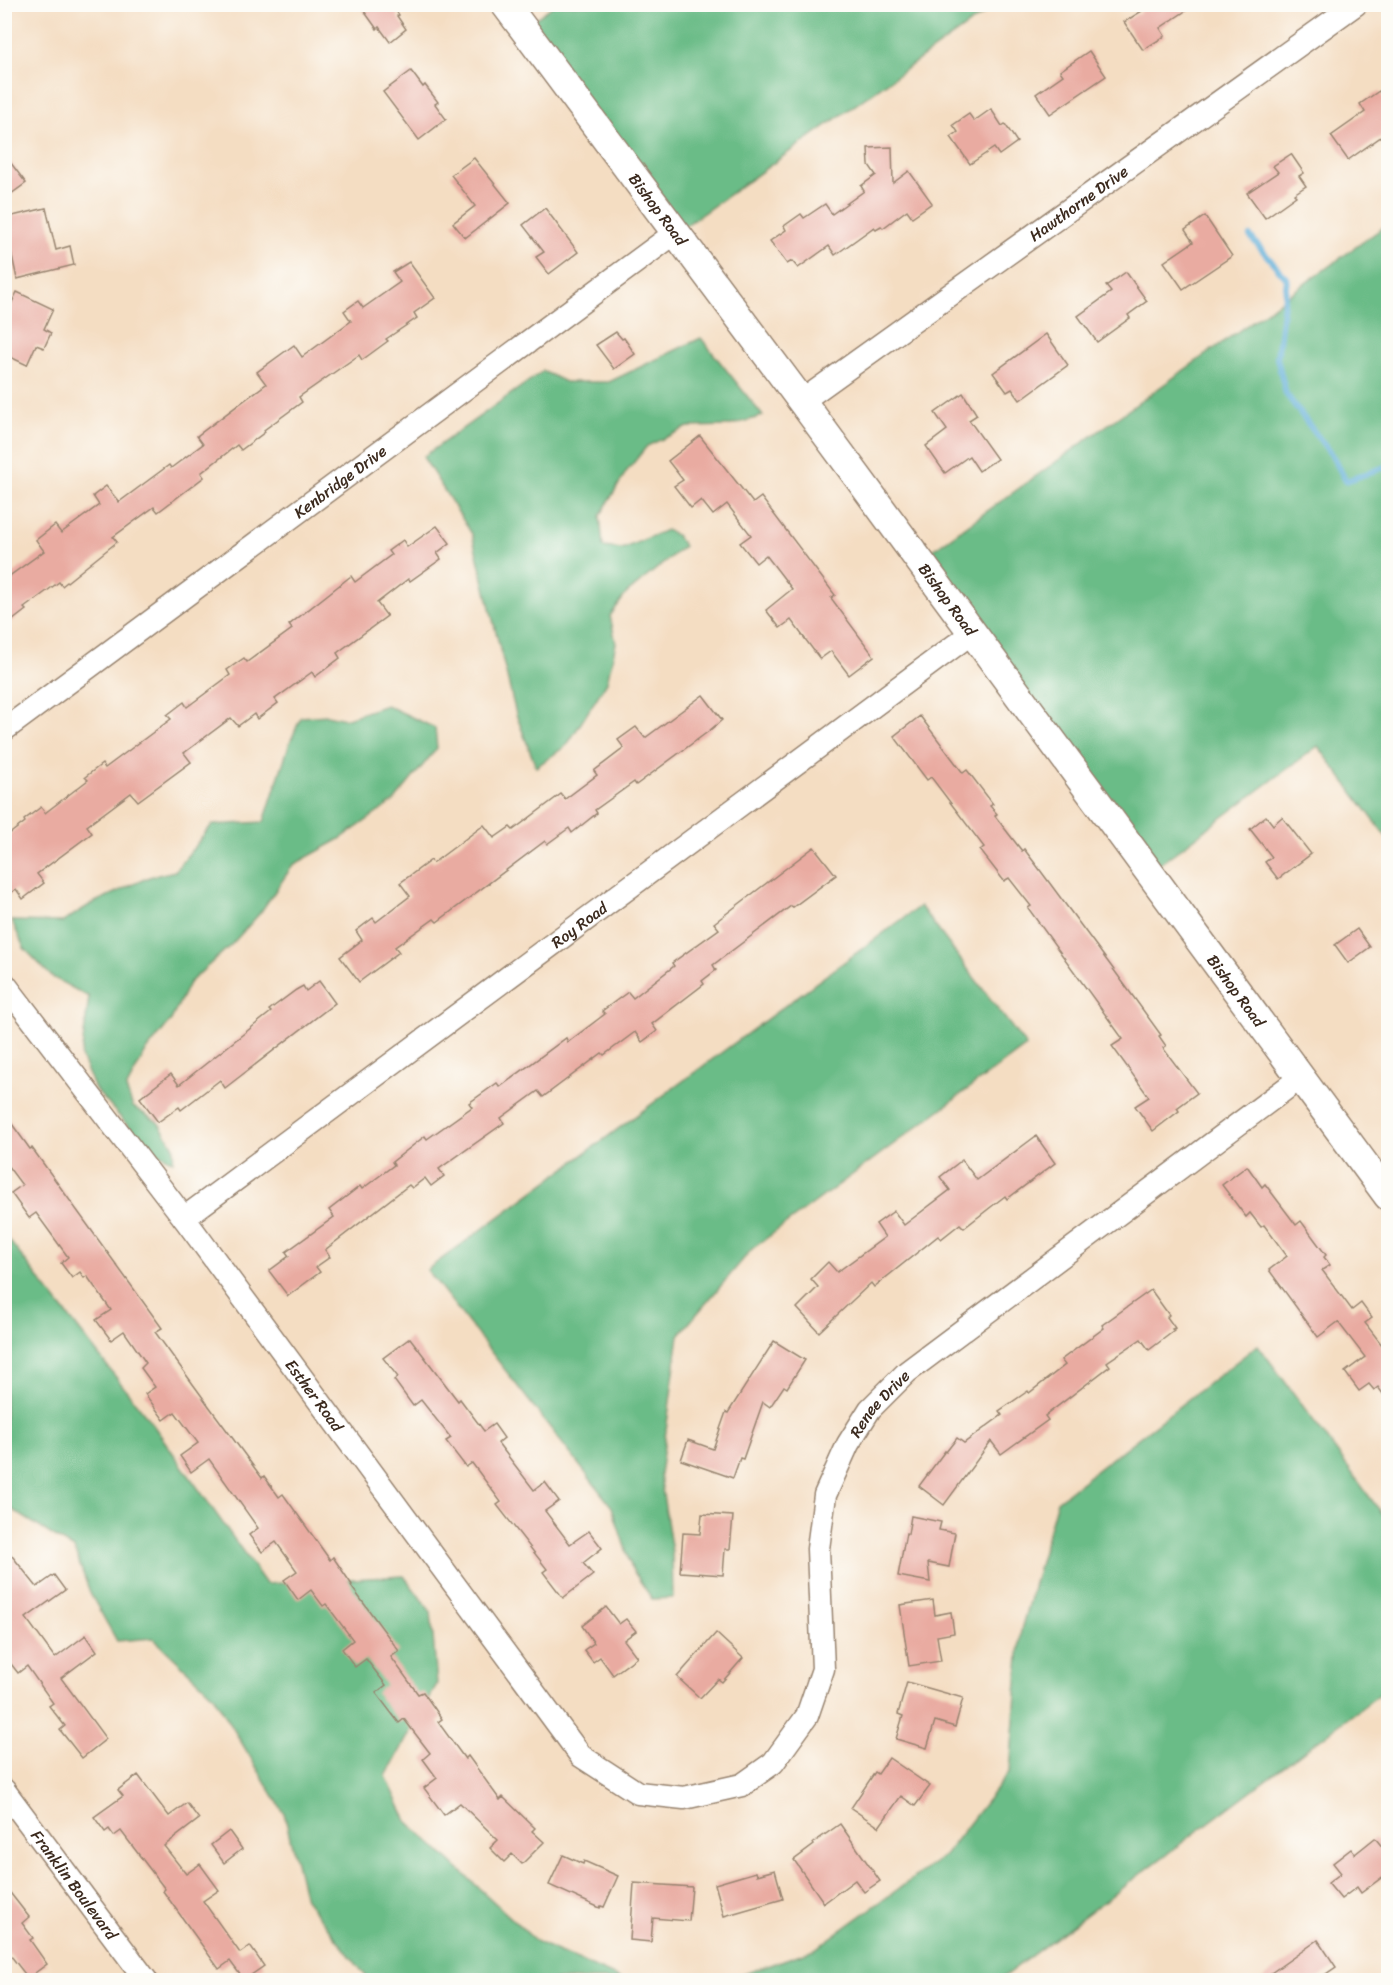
<svg xmlns="http://www.w3.org/2000/svg" width="1393" height="1985" font-family="Sriracha,sans-serif">
  <style>
    .forest { fill: #6bbc87; stroke: #537352; stroke-width: 1.5 }
    .lines { fill: none; stroke-linecap: round; stroke-linejoin: round }
    .stream { stroke: #5eaed8; stroke-width: 6 }
    .building { fill: #e9aba1 }
    .minor-casing { stroke: #988470; stroke-width: 25 }
    .tertiary-casing { stroke: #988470; stroke-width: 31 }
    .minor { stroke: #fff; stroke-width: 22 }
    .tertiary { stroke: #fff; stroke-width: 28 }
    .labels { text-anchor: middle; dominant-baseline: central; stroke-width: 5; stroke-linejoin: round; paint-order: stroke }
    .street-label { font-size: 16px; fill: #3b2a1e; stroke: #fdfcf7 }
  </style>
  <rect width="100%" height="100%" fill="#fdfcf7"/>
  <filter id="ink" filterUnits="userSpaceOnUse"><feTurbulence type="fractalNoise" baseFrequency=".0167" numOctaves="2"/><feDisplacementMap in="SourceGraphic" scale="12" xChannelSelector="R" yChannelSelector="G"/><feConvolveMatrix kernelMatrix="1 2 1 2 8 2 1 2 1" color-interpolation-filters="sRGB"/></filter>
  <filter id="wash" filterUnits="userSpaceOnUse"><feTurbulence type="fractalNoise" baseFrequency=".008" numOctaves="4" result="noise"/><feDisplacementMap in="SourceGraphic" scale="24" xChannelSelector="R" yChannelSelector="G"/><feGaussianBlur stdDeviation="1.35" result="paint"/><feColorMatrix in="noise" values="0 0 0 0 0 0 0 0 0 0 0 0 0 0 0 0 0 1.4 0 .05"/><feComposite in="paint" operator="in"/></filter>
  <g filter="url(#wash)">
    <rect width="100%" height="100%" fill="#f4ddc2"/>
    <!-- forest -->
    <g class="forest">
      <path d="M554,5h442l-321,228 -152,-205z"/>
      <path d="M1388,224v615l-70,-93 -169,126 -230,-312z"/>
      <path d="M701,338l62,78 -35,10 -40,1 -41,19 -21,26 -26,44 3,31 19,2 44,-19 10,5 8,11 -58,48 -16,22 6,27 -9,39 -40,63 -31,22 -20,-53 -44,-180 -49,-77 120,-86 22,11h44z"/>
      <path d="M386,705l49,23 2,20 -43,53 -54,38 -47,26 -33,48 -28,31 -43,39 -18,37 -26,33 -19,36 7,18 25,15 16,25 -1,14 -27,-15 -51,-57 -14,-32 8,-60 -37,-20 -28,-29 -12,-27 51,1 28,-18 58,-27 26,-6 37,-46 52,-3 25,-77 12,-28 26,-2 18,4z"/>
      <path d="M920,906l106,140 -274,203 -73,86 -19,140 12,78 1,45 -21,1 -20,-30 -20,-62 -185,-237z"/>
      <path d="M4,1234l147,188 115,162 138,-8 27,36 6,72 -51,92 21,45 130,121 86,38h-254l-64,-81 -21,-86 -71,-118 -60,-57 -36,3 -26,-46 -17,-46 -69,-44z"/>
      <path d="M1258,1345l130,177v166l-389,292h-272l88,-31 129,-93 66,-85 11,-141 36,-129z"/>
    </g>
    <g class="lines">
      <!-- stream -->
      <path class="stream" d="M1250,236l37,43 -10,79 9,36 47,63 13,24 42,-15"/>
    </g>
    <g id="blocks">
      <!-- building -->
      <g class="building">
        <path d="M359,4h32l8,11 -2,1 9,13 -16,13 -11,-15 -2,2z"/>
        <path d="M1138,4h58l-36,24 5,8 -22,14 -19,-28 18,-11z"/>
        <path d="M1089,51l17,25 -56,38 -14,-20 27,-19 -3,-4z"/>
        <path d="M411,71l12,16 2,-2 13,17 -3,2 11,15 -27,21 -36,-48z"/>
        <path d="M1379,91l10,14v26l-41,29 -17,-24 34,-24 -5,-8z"/>
        <path d="M991,109l11,17 3,-2 12,18 -18,13 -5,-7 -24,16 -19,-27 7,-5 -5,-7 16,-11 5,7z"/>
        <path d="M892,147l1,36 16,-12 23,32 -20,14 -5,-7 -24,18 -2,-2 -5,3 -2,-2 -39,28 -6,-9 -31,22 -6,-7 -5,3 -17,-23 16,-11 -2,-4 17,-12 3,4 21,-14 7,10 32,-23 -3,-5 15,-11 -7,-10 -1,-17z"/>
        <path d="M4,154l22,29 -22,16z"/>
        <path d="M1291,154l13,19 -5,3 7,10 -12,8 2,2 -31,22 -18,-25 31,-21 -5,-6z"/>
        <path d="M474,158l36,45 -45,35 -12,-15 22,-17 -24,-31z"/>
        <path d="M46,208l10,42 14,-4 4,19 -57,14 -13,-61z"/>
        <path d="M545,208l33,44 -29,22 -13,-17 8,-5 -21,-27z"/>
        <path d="M1205,216l27,40 -49,33 -19,-27 29,-20 -8,-12z"/>
        <path d="M409,262l26,36 -21,15 3,5 -31,21 2,2 -26,19 -3,-5 -60,42 3,5 -38,28 1,2 -24,18 -4,-5 -36,28 3,4 -46,35 -4,-5 -41,30 4,5 -55,44 -3,-4 -35,26 2,2 -22,17v-47l40,-29 -8,-11 19,-15 6,8 38,-28 -6,-9 13,-10 13,16 50,-37 2,3 32,-24 -6,-8 69,-52 -9,-12 37,-27 8,12 49,-36 -7,-10 14,-10 5,7 37,-26 -7,-10z"/>
        <path d="M1126,272l21,29 -19,14 2,3 -33,24 -19,-26 33,-24 -5,-6z"/>
        <path d="M17,292l36,17 -9,20 7,4 -7,15 -8,-3 -9,20 -23,-11v-35z"/>
        <path d="M616,332l6,7 2,-1 11,16 -21,15 -18,-24z"/>
        <path d="M1046,334l22,31 -48,35 -8,-11 -5,3 -14,-19z"/>
        <path d="M963,393l14,22 -8,5 28,39 -18,12 -10,-15 -24,17 -19,-27 21,-16 -12,-17z"/>
        <path d="M700,436l53,67 8,-6 74,98 -4,3 43,58 -25,19 -18,-24 -11,8 -29,-39 -11,8 -14,-18 26,-21 -26,-34 -10,8 -16,-20 11,-8 -24,-31 -14,11 -12,-15 -10,8 -17,-22 9,-6 -15,-19z"/>
        <path d="M437,526l13,17 -13,10 4,6 -31,22 -2,-2 -31,24 10,13 -50,37 3,5 -25,19 -3,-5 -37,27 3,4 -21,16 -3,-5 -16,12 -7,-8 -47,35 7,9 -53,39 -7,-8 -44,33 5,7 -55,41 7,9 -21,16 -7,-10 -12,9v-60l21,-16 -1,-2 17,-13 4,6 43,-33 -3,-3 17,-13 3,4 66,-49 -4,-4 17,-13 3,5 43,-32 -3,-5 17,-12 3,4 45,-33 -3,-4 62,-49 4,6 36,-27 -3,-4 15,-11 4,7z"/>
        <path d="M703,695l19,25 -13,11 -73,54 -2,-3 -39,28 2,3 -25,20 -3,-5 -22,16 -2,-3 -108,81 -3,-3 -39,28 4,5 -40,30 -19,-25 22,-17 -6,-9 17,-13 3,4 34,-26 -10,-13 31,-23 2,3 51,-38 10,13 16,-11 3,3 48,-36 4,5 32,-24 -3,-4 30,-23 -6,-8 18,-13 9,11z"/>
        <path d="M920,716l43,57 4,-3 26,34 -3,2 7,8 -2,2 27,35 2,-2 13,17 74,100 50,69 -2,1 7,10 -3,2 34,45 -20,15 2,3 -26,20 -18,-25 14,-9 -37,-51 11,-7 -95,-131 3,-2 -22,-28 -5,3 -24,-31 4,-3 -53,-70 -4,3 -33,-44z"/>
        <path d="M1266,816l7,9 9,-8 29,37 -33,25 -13,-17 7,-5 -22,-28z"/>
        <path d="M814,847l22,28 -43,32 -2,-1 -78,59 3,5 -14,11 2,3 -52,40 5,7 -15,11 -7,-10 -31,23 -2,-2 -59,44 -5,-6 -37,27 3,5 -65,46 5,7 -13,10 -6,-8 -13,10 -3,-3 -84,65 5,7 -14,10 4,5 -32,24 -19,-25 20,-15 -3,-4 48,-35 -5,-7 31,-24 2,3 32,-24 -2,-3 33,-26 2,3 45,-32 -3,-4 28,-20 3,4 66,-49 2,4 37,-28 -3,-3 26,-19 5,6 41,-32 -2,-3 47,-34 -5,-6z"/>
        <path d="M1357,929l13,18 -22,16 -13,-18z"/>
        <path d="M319,981l16,22 -110,85 -5,-8 -39,30 -2,-3 -21,15 -18,-24 31,-24 8,11 92,-73 -2,-2 27,-20 7,-4 3,5z"/>
        <path d="M4,1113l26,36 2,-1 130,180 -7,4 59,81 48,65 2,-2 15,21 4,-3 47,66 3,-3 19,28 -1,1 48,65 -8,6 27,37 5,-2 12,17 7,10 -4,3 27,37 3,-3 32,44 3,-3 32,31 -3,3 12,11 -22,22 -10,-10 -8,8 -14,-14 8,-8 -38,-37 -16,12 -20,-27 13,-10 -14,-19 7,-6 -26,-34 -5,4 -23,-30 10,-8 -20,-26 -11,8 -13,-18 11,-9 -27,-36 -3,2 -12,-16 -13,10 -14,-20 13,-9 -21,-29 -14,10 -13,-17 9,-7 -49,-69 -18,13 -11,-16 18,-13 -23,-31 -11,8 -19,-26 10,-7 -14,-19 5,-5 -22,-32 -13,9 -15,-20 15,-10 -24,-34 -3,2 -4,-6 -8,6 -11,-15 7,-6 -32,-44 -7,5 -18,-25 11,-8 -18,-24z"/>
        <path d="M1036,1136l19,27 -48,36 -2,-3 -41,32 -4,-4 -19,15 -3,-3 -64,51 -3,-4 -52,49 -22,-24 21,-21 -7,-8 17,-17 9,10 48,-35 -9,-13 18,-13 10,14 46,-35 -10,-13 22,-17 15,20z"/>
        <path d="M1247,1166l15,21 3,-3 31,41 5,-4 25,34 -2,2 6,8 -8,5 30,40 9,-7 11,15 -7,5 24,31v48l-11,-15 -4,3 -5,-6 -10,7 -14,-19 20,-15 -27,-35 -20,15 -49,-67 18,-14 -23,-31 -3,2 -11,-14 -4,4 -24,-32z"/>
        <path d="M1151,1290l18,25 -2,2 8,11 -3,1 2,2 -25,19 -8,-11 -34,23 3,4 -65,50 3,4 -47,34 -10,-13 -47,64 -25,-19 26,-35 1,1 11,-14 7,5 38,-28 -3,-4 29,-20 1,2 36,-28 -4,-5 43,-32 -2,-3z"/>
        <path d="M410,1338l48,63 2,-2 24,32 10,-7 10,14 -6,5 36,47 11,-8 14,19 -14,10 25,33 19,-13 13,17 -19,15 10,12 -30,23 -20,-26 4,-3 -50,-64 4,-3 -29,-39 -6,4 -20,-26 5,-3 -30,-38 -8,6 -19,-26 4,-3 -15,-19z"/>
        <path d="M774,1341l31,19 -18,28 -3,-2 -14,21 -7,-5 -20,57 -3,-1 -7,20 -52,-18 7,-20 25,9 13,-37 2,1z"/>
        <path d="M702,1514l31,2 -3,33h-5l-2,26 -43,-3 3,-39 17,1z"/>
        <path d="M911,1516l30,6 -2,8 16,3 -6,34 -21,-4 2,19 -32,-6 8,-43 2,1z"/>
        <path d="M4,1546l33,41 17,-12 11,15 -39,28 29,40 31,-23 11,16 -36,27 45,61 -24,19 -22,-28 5,-4 -16,-20 4,-3 -26,-37 -9,7 -14,-18z"/>
        <path d="M933,1600l2,15 16,-3 3,21 -17,3 4,25 -32,5 -9,-61z"/>
        <path d="M606,1607l13,17 7,-5 10,12 -12,9 13,17 -24,18 -13,-18 -7,5 -9,-12 10,-7 -12,-17z"/>
        <path d="M716,1633l27,25 -21,24 -4,-3 -18,19 -23,-21z"/>
        <path d="M907,1682l56,16 -8,29 -20,-6 -8,27 -31,-9 7,-23 -5,-2z"/>
        <path d="M889,1758l41,28 -15,20 -14,-10 -22,31 -28,-19 24,-36 3,2z"/>
        <path d="M138,1775l31,41 18,-13 12,16 -35,27 22,28 14,-10 19,26 -16,11 37,52 10,-7 14,20 -20,14 -14,-19 -11,8 -56,-78 2,-2 -44,-58 -7,5 -5,-7 -4,3 -11,-15 29,-21 -5,-6z"/>
        <path d="M840,1824l40,57 -16,11 -9,-12 -31,23 -30,-43 20,-15 -1,-2z"/>
        <path d="M229,1831l13,18 -18,14 -13,-18z"/>
        <path d="M1375,1838l14,17v17l-28,21 -4,-6 -16,12 -13,-16 13,-10 -8,-10 18,-14 4,5z"/>
        <path d="M563,1855l20,9 1,-3 34,15 -14,31 -3,-1 -1,2 -51,-23z"/>
        <path d="M775,1870l8,29 -59,17 -9,-32 41,-12 1,3z"/>
        <path d="M634,1883l58,4 -3,34 -36,-3 -2,24 -21,-2z"/>
        <path d="M4,1885l25,32 -7,6 11,15 -3,2 17,24 -19,14 -24,-31z"/>
        <path d="M1318,1940l18,27 -19,13h-56z"/>
      </g>
    </g>
  </g>
  <g filter="url(#ink)">
    <use href="#blocks" fill-opacity="0" stroke="#988470" stroke-width="1.5"/>
    <g class="lines">
      <defs>
        <g id="minor">
          <path id="s1" d="M802,401l554,-397"/>
          <path id="s2" d="M4,730l671,-497"/>
          <path id="s3" d="M4,983l180,235 397,538 57,37 46,5 58,-13 31,-22 34,-47 16,-47 -5,-120 7,-54 23,-51 22,-35 37,-37 393,-294"/>
          <path id="s4" d="M184,1218l789,-586"/>
          <path id="s5" d="M4,1790l142,190"/>
        </g>
        <g id="tertiary">
          <path id="s6" d="M505,4l304,407 579,785"/>
        </g>
      </defs>
      <!-- minor casing -->
      <use href="#minor" class="minor-casing"/>
      <!-- tertiary casing -->
      <use href="#tertiary" class="tertiary-casing"/>
      <!-- minor -->
      <use href="#minor" class="minor"/>
      <!-- tertiary -->
      <use href="#tertiary" class="tertiary"/>
    </g>
  </g>
  <g class="labels">
    <!-- street labels -->
    <g class="street-label">
      <text stroke="none"><textPath href="#s1" startOffset="340">Hawthorne Drive</textPath></text>
      <text stroke="none"><textPath href="#s6" startOffset="256">Bishop Road</textPath></text>
      <text stroke="none"><textPath href="#s2" startOffset="418">Kenbridge Drive</textPath></text>
      <text stroke="none"><textPath href="#s6" startOffset="742">Bishop Road</textPath></text>
      <text stroke="none"><textPath href="#s4" startOffset="492">Roy Road</textPath></text>
      <text stroke="none"><textPath href="#s6" startOffset="1228">Bishop Road</textPath></text>
      <text stroke="none"><textPath href="#s3" startOffset="516">Esther Road</textPath></text>
      <text stroke="none"><textPath href="#s3" startOffset="1566">Renee Drive</textPath></text>
      <text stroke="none"><textPath href="#s5" startOffset="118">Franklin Boulevard</textPath></text>
    </g>
  </g>
  <!-- margin -->
  <rect width="1393" height="1985" fill="none" stroke="#fdfcf7" stroke-width="24"/>
</svg>
